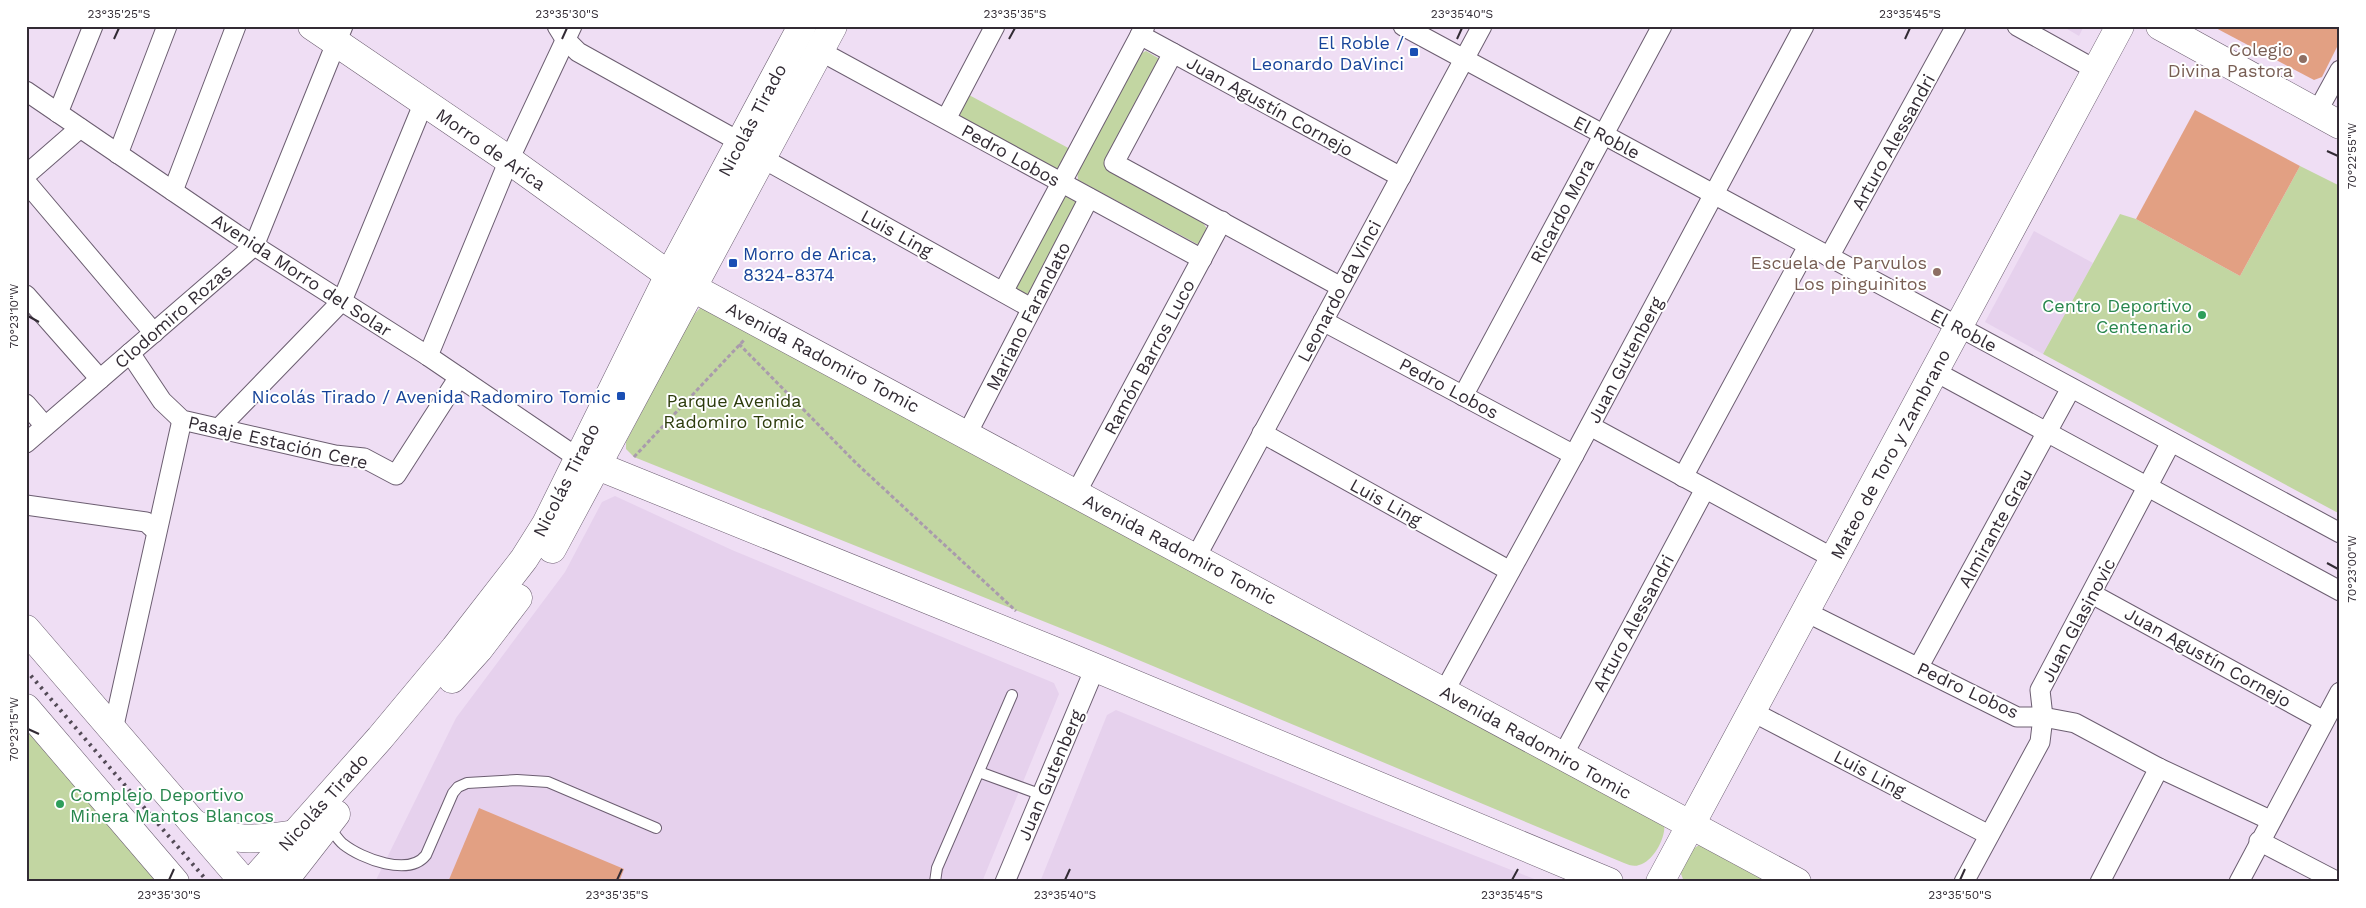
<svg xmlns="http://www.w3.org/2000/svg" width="2366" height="908" font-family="'Work Sans',sans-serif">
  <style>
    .built { fill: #e6d1ed }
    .green { fill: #c2d6a2 }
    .building { fill: #e2a083 }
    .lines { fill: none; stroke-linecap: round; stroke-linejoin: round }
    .lane-casing { stroke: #6c5e71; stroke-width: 12 }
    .street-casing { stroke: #6c5e71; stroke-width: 21 }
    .secondary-casing { stroke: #6c5e71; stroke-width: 29 }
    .path { stroke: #a99bac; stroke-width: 3; stroke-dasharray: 4 2.5; stroke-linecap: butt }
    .lane { stroke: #fff; stroke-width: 10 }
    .street { stroke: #fff; stroke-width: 19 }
    .secondary { stroke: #fff; stroke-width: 28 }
    .rail { stroke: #534a56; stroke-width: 4; stroke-dasharray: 2.5 5; stroke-linecap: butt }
    .ticks { fill: none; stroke: #322b34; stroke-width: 2 }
    .transit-dot { fill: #1a4fb4; stroke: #fff; stroke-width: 2 }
    .education-dot { fill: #8d6e63; stroke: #fff; stroke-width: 2 }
    .leisure-dot { fill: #2e9e5b; stroke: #fff; stroke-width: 2 }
    .labels { text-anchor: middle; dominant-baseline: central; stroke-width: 4; stroke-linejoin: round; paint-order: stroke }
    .transit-label { font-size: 18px; fill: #164399; stroke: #fff; text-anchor: end }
    .education-label { font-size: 18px; fill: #785e54; stroke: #fff; text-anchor: end }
    .street-label { font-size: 18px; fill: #322b34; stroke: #fff }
    .leisure-label { font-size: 18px; fill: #27864d; stroke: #fff; text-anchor: end }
    .park-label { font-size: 18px; fill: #2d3c0d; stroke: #fff }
    .neatline { fill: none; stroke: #322b34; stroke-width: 2 }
    .ticks-label { font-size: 12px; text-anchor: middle; fill: #322b34 }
  </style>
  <rect width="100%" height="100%" fill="#efdef4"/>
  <!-- built -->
  <g class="built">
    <path d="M2062,26h22l-5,10z"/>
    <path d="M2034,231l59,32 -50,91 -58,-32z"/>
    <path d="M615,496l117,54 322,133 5,11 -77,188h-607l81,-164 109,-146 37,-70z"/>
    <path d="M1116,710l235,97 191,75h-502l67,-167z"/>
  </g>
  <!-- green -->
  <g class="green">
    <path d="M1146,51l12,7 2,7 -55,99 6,8 92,51 5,7 -9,15 -121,-65 -1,-10 61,-115z"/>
    <path d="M969,95l103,55 -12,21 -102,-55z"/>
    <path d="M2300,166l40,20v328l-297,-160 77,-140 16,5 104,57z"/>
    <path d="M1063,195l17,9 -51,94 -17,-10z"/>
    <path d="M704,307l960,515c3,14 -10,39 -25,43 -5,2 -10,0 -15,-2l-519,-217 -471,-189 -8,-8v-7l65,-124 9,-10z"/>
    <path d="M26,726l133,156h-133z"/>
    <path d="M1699,845h8l69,37h-92l-4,-11 10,-20z"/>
  </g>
  <!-- building -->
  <g class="building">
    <path d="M2212,26h128v15l-18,36 -8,3z"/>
    <path d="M2195,110l105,56 -60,110 -104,-57z"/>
    <path d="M479,808l145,61 -5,13h-171z"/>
  </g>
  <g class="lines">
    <defs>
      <g id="lane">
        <path d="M979,772l63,23"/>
        <path d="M328,826c5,5 9,13 15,18 19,15 66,33 83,11l27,-62 5,-6 9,-4 50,-3 31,2 108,46"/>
        <path d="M935,882l2,-14 75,-173"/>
      </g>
      <g id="street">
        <path d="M557,26l8,13 13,13 162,90"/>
        <path d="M1403,26l937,507"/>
        <path d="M2017,26l79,44"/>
        <path d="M1140,35l261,142"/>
        <path d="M820,51l382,208"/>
        <path d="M1173,53l-59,110 227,124"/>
        <path d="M26,91l210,143 192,122 150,102"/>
        <path d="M2317,112l23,-42"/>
        <path d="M58,113l35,-87"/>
        <path d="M946,119l49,-93"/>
        <path d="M118,154l49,-128"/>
        <path d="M762,158l269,150"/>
        <path d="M26,175l54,-47"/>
        <path d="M26,182l128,151"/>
        <path d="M173,191l63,-165"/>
        <path d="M1829,257l127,-231"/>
        <path d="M1003,292l142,-266"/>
        <path d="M26,295l74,84"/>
        <path d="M1323,321l251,134"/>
        <path d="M130,353l32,48 20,19 153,35 29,3 32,17 63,-98"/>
        <path d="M428,356l81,-196 63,-134"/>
        <path d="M1934,371l406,220"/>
        <path d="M1463,396l199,-370"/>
        <path d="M26,404l19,22"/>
        <path d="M1590,426l243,132"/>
        <path d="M219,428l123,-127 82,-199"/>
        <path d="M1262,433l248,138"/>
        <path d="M967,434l122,-236"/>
        <path d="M26,443l228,-197 89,-220"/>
        <path d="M1683,477l125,-231"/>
        <path d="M1076,493l146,-272"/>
        <path d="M26,505l120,17 10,9"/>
        <path d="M1196,557l286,-531"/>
        <path d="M2092,594l232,127"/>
        <path d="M1804,611l213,106h26l32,6 84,45 111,52"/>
        <path d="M1918,668l153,-280"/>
        <path d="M1444,692l130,-237 230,-429"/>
        <path d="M1751,711l238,124"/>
        <path d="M113,730l69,-310"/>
        <path d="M1562,757l143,-268"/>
        <path d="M2259,841l79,41"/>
        <path d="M1005,882l90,-214"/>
        <path d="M1964,882l76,-140 3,-25 -3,-27 131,-248"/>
        <path d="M2100,882l59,-114"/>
        <path d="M2239,882l101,-190"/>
      </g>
      <g id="secondary">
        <path d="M312,26l197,134 160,115 1128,607"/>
        <path d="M2160,26l180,99"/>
        <path d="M578,458l489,198 542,226"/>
        <path d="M552,549l281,-523"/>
        <path d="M26,629l218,253"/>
        <path d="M452,679l27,-30 39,-51"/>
        <path d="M26,708l149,174"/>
        <path d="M195,824c36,19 61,16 100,10"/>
        <path d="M252,882l128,-144 75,-90 69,-89 22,-35 123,-249 133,-249"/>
        <path d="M283,882l53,-68"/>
        <path d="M1660,882l460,-856"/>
      </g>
    </defs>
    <!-- lane casing -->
    <use href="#lane" class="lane-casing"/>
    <!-- street casing -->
    <use href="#street" class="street-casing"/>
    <!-- secondary casing -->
    <use href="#secondary" class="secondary-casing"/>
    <!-- path -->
    <g class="path">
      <path d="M739,344l117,119 160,148"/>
      <path d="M634,457l111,-118"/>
    </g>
    <!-- lane -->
    <use href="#lane" class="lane"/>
    <!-- street -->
    <use href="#street" class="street"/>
    <!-- secondary -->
    <use href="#secondary" class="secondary"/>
    <!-- rail -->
    <path class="rail" d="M26,670l182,212"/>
  </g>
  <!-- ticks -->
  <path class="ticks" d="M114,39l5,-11M562,39l5,-11M1009,39l6,-11M1457,39l5,-11M1905,39l5,-11M2327,151l11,5M28,316l11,6M2327,563l11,6M28,729l11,5M169,880l5,-11M617,880l5,-11M1065,880l5,-11M1512,880l6,-11M1960,880l5,-11"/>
  <!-- markers -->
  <g class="transit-dot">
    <rect x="1409" y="47" width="10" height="10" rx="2.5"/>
    <rect x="728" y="258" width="10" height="10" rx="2.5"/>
    <rect x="616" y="391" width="10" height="10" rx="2.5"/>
  </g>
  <g class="education-dot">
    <circle cx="2303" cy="59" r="5"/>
    <circle cx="1937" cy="272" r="5"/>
  </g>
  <g class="leisure-dot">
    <circle cx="2202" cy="315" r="5"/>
    <circle cx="60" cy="804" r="5"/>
  </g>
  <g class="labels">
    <!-- transit labels -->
    <g class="transit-label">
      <text x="1404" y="42">El Roble /<tspan x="1404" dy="21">Leonardo DaVinci</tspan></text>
      <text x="743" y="253" text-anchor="start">Morro de Arica,<tspan x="743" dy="21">8324-8374</tspan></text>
      <text x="611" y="396">Nicolás Tirado / Avenida Radomiro Tomic</text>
    </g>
    <!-- education labels -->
    <g class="education-label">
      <text x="2293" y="49">Colegio<tspan x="2293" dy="21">Divina Pastora</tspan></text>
      <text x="1927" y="262">Escuela de Parvulos<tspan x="1927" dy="21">Los pinguinitos</tspan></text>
    </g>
    <!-- street labels -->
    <g class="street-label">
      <text transform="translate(1270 106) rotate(29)">Juan Agustín Cornejo</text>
      <text transform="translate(752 120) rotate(-62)">Nicolás Tirado</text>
      <text transform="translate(1607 137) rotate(28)">El Roble</text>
      <text transform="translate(1893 142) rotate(-61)">Arturo Alessandri</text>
      <text transform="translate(491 149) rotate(35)">Morro de Arica</text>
      <text transform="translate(1011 155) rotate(29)">Pedro Lobos</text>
      <text transform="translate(1562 211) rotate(-62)">Ricardo Mora</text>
      <text transform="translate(897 233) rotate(29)">Luis Ling</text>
      <text transform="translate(302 275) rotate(33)">Avenida Morro del Solar</text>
      <text transform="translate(1339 291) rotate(-62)">Leonardo da Vinci</text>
      <text transform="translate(173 316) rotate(-41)">Clodomiro Rozas</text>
      <text transform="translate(1028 316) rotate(-63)">Mariano Farandato</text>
      <text transform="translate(1964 330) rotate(28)">El Roble</text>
      <text transform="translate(823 357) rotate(28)">Avenida Radomiro Tomic</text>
      <text transform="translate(1149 357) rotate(-62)">Ramón Barros Luco</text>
      <text transform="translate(1625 360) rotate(-62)">Juan Gutenberg</text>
      <text transform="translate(1449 388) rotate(28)">Pedro Lobos</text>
      <text transform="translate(278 442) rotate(13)">Pasaje Estación Cere</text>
      <text transform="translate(1890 454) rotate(-62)">Mateo de Toro y Zambrano</text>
      <text transform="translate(566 480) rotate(-63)">Nicolás Tirado</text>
      <text transform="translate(1386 502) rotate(29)">Luis Ling</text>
      <text transform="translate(1995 528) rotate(-61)">Almirante Grau</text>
      <text transform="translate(1180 549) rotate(28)">Avenida Radomiro Tomic</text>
      <text transform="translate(2078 620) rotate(-62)">Juan Glasinovic</text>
      <text transform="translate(1633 623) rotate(-62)">Arturo Alessandri</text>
      <text transform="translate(2208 657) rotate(29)">Juan Agustín Cornejo</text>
      <text transform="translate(1968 690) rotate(25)">Pedro Lobos</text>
      <text transform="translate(1536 742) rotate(29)">Avenida Radomiro Tomic</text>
      <text transform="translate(1870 773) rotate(28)">Luis Ling</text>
      <text transform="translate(1050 775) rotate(-67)">Juan Gutenberg</text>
      <text transform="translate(323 802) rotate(-48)">Nicolás Tirado</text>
    </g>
    <!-- leisure labels -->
    <g class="leisure-label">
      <text x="2192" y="305">Centro Deportivo<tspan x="2192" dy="21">Centenario</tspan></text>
      <text x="70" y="794" text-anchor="start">Complejo Deportivo<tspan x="70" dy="21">Minera Mantos Blancos</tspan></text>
    </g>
    <!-- park labels -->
    <g class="park-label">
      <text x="734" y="400">Parque Avenida<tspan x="734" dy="21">Radomiro Tomic</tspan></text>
    </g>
  </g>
  <!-- border -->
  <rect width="2366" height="908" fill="none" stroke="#ffffff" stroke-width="55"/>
  <rect x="28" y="28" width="2310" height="852" class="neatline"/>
  <g class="ticks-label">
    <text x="119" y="18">23°35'25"S</text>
    <text x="567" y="18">23°35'30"S</text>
    <text x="1015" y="18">23°35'35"S</text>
    <text x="1462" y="18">23°35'40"S</text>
    <text x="1910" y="18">23°35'45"S</text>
    <text transform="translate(2352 156) rotate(-90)" y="4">70°22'55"W</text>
    <text transform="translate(14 316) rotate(-90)" y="4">70°23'10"W</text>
    <text transform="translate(2352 569) rotate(-90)" y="4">70°23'00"W</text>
    <text transform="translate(14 729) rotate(-90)" y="4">70°23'15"W</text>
    <text x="169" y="899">23°35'30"S</text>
    <text x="617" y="899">23°35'35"S</text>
    <text x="1065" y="899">23°35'40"S</text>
    <text x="1512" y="899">23°35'45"S</text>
    <text x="1960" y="899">23°35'50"S</text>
  </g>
</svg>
